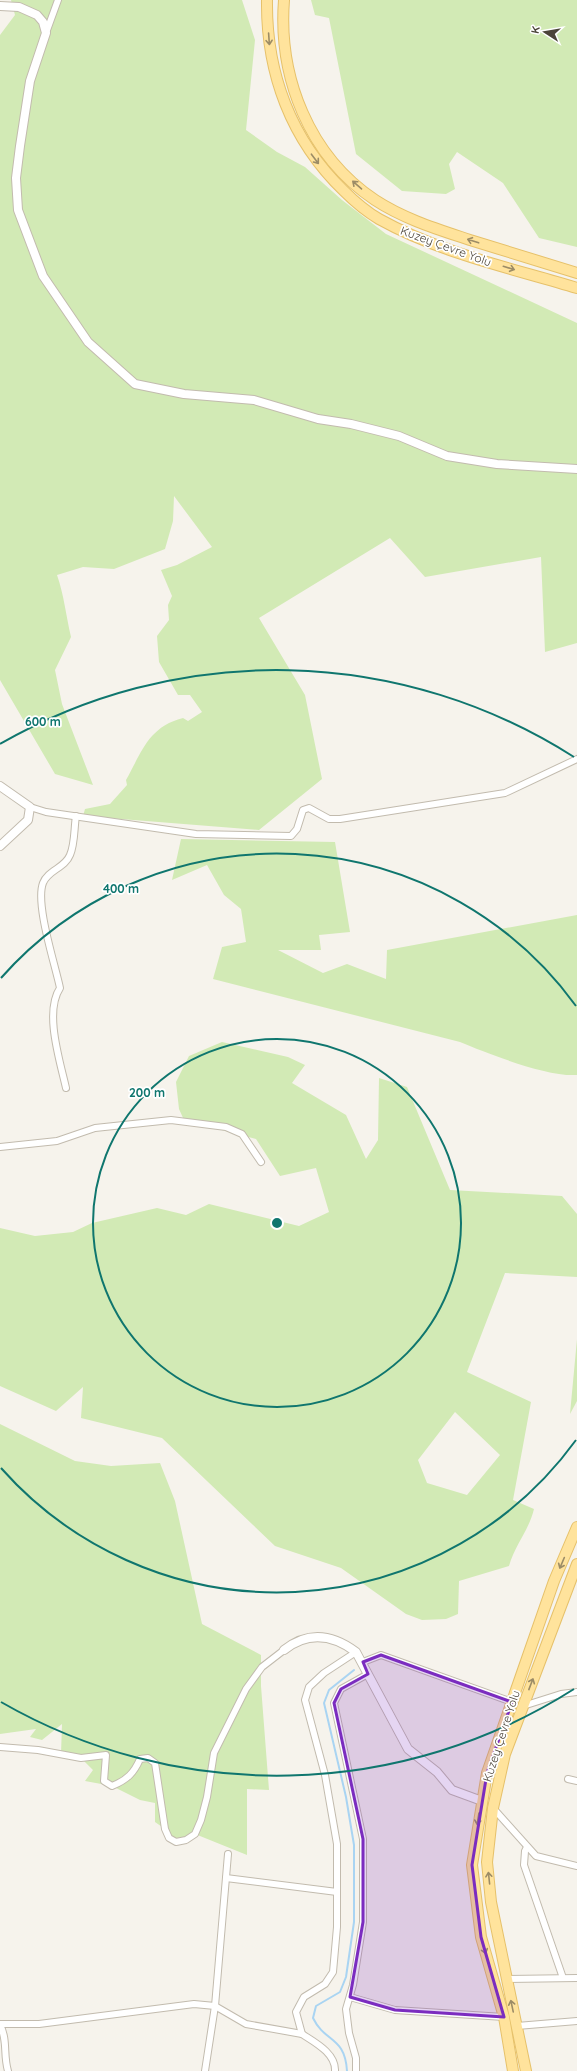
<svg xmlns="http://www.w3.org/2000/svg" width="577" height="2071" font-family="Quicksand,sans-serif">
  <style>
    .green { fill: #d2eab5; fill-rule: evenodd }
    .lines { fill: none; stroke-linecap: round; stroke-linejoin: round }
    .stream { stroke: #a9d4f2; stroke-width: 2 }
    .minor-casing { stroke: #c2bbae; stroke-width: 8 }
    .tertiary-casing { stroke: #c2bbae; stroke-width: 10 }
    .primary-casing { stroke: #e6c16a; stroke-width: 12 }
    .minor { stroke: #fff; stroke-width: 6 }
    .tertiary { stroke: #fff; stroke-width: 8 }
    .primary { stroke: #ffe39c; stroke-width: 10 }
    .oneway { stroke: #9c8c66 }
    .marked { fill: #7b2cbf; fill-opacity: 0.2; stroke: #7b2cbf; stroke-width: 3; stroke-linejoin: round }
    .ring { fill: none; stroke: #0f766e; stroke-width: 2 }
    .labels { text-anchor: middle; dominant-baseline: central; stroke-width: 3.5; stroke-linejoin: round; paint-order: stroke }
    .street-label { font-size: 12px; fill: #4b4439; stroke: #fff }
    .centre { fill: #0f766e; stroke: #fff; stroke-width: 2 }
    .ring-label { font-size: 12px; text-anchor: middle; font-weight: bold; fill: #0f766e; stroke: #fff; stroke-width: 3.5; stroke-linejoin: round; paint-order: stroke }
  </style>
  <rect width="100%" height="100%" fill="#f6f3ec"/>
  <!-- green -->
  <g class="green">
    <path d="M11,0h231l13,40 -9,90 31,22 28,15 37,33 44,34 191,89v320l-32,9 -4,-95 -116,20 -35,-39 -131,80 46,77 17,84 -63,51 -176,-14 2,-7 25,-5 17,-19 -1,-5c16,-28 22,-53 57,-62l5,3 14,-9 -12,-17h-12l-19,-33 -2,-26 12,-16 -1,-15 4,-9 -11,-26 16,-5 35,-18 -38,-51 -1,25 -8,28 -51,20 -31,-2 -26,8c7,20 9,41 14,62l-16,33 7,34 31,81 -38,-11 -55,-94v-645l15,-20z"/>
    <path d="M311,0h266v247l-38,-9 -36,-55 -46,-31 -8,12 6,25 -9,5 -44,-3 -46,-37 -27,-136 -14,-3z"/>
    <path d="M181,839l154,3 15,90 -31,3 2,15h-43l45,23 24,-9 39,15 1,-29 190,-35v160c-30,2 -88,-21 -117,-33l-247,-63 9,-32 24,-5 -5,-33 -17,-14 -17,-30 -35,15z"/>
    <path d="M222,1042l66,15 17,8 -13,18 54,32 20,44 12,-19 1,-62 28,9 43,103 112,6 15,18v63l-72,-4 -38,99 64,30 -18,98 21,9c-5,21 -19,36 -25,57l-50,15 -1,33 -12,5 -24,1 -16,-6 -65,-46 -66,-22 -113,-108 -81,-20 2,-31 -27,24 -56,-25v-158l35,8 38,-4 19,-9 65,-15 29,7 23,-11 90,22 30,-14 -13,-44 -36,8 -24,-37 -72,-19 -5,-11 -3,-27 13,-26zM455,1412l45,43 -33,40 -40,-12 -9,-23z"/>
    <path d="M577,1339v62l-7,13z"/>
    <path d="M0,1424l75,37 36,5 49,-3 15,38 27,123 59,31v31l8,104 -22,-1v66l-52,-21 -19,8 -11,-13 -10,-7v-19l-15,-3 -28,-14 -27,-5 8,-11 -12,-12 -20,-4 1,-30 -20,16 -12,-3 6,-8 -36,5z"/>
  </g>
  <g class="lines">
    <!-- stream -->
    <path class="stream" d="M347,2071c-2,-35 -22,-28 -34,-53l3,-12 24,-14 6,-15 8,-55v-77l-8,-48 -22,-94 5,-13 25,-20"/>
    <defs>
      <g id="minor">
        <path d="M46,33l12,-33"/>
        <path d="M30,807l16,5 150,22 95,2 6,-7 6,-19 6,-2 20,11h11l165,-26 72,-34"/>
        <path d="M66,1088c-6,-27 -22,-76 -6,-100 -5,-24 -25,-84 -17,-105 5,-13 22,-15 27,-28 5,-11 4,-27 6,-39"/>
        <path d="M0,1147l57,-6 38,-13 76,-8 55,7 16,7 19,28"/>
        <path d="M363,1662l18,-7 131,47"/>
        <path d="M523,1706l38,-12 16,-2"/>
        <path d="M0,1747l38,3 43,8 25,-3 -2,26 8,5c15,-6 22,-13 28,-27l8,-1 7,5 10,66 4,9 7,4 10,-2 9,-6 6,-14 6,-23 7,-44 32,-64 16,-22 22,-17"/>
        <path d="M568,1779l9,2"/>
        <path d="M493,1808l43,48 41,10"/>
        <path d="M527,1847l-2,4 -1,14 39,113"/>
        <path d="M226,1878l111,14"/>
        <path d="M506,1979l71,-1"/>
        <path d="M350,1997l45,13 109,7"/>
        <path d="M0,2024h39l155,-20 21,2 31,18 56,10"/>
        <path d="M0,2025c8,15 3,29 8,46"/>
        <path d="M517,2026l60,-5"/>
        <path d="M205,2071l10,-65 13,-152"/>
        <path d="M335,2071c1,-18 -21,-29 -33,-37l-6,-22 8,-15 21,-13 8,-12 4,-45v-83l-12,-69 -20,-75 4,-13 15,-14 32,-21"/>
        <path d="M356,2071v-13l-7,-25 -3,-24 7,-24 10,-63v-83l-29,-136 7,-14 27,-15"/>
      </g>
      <g id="tertiary">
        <path d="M0,6l19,1 18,8 6,7 3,11 -16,48 -10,65 -4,32 2,32 25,66 45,66 47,42 49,10 70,6 64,19 33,5 48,12 48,20 50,8 80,5"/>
        <path d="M0,786l30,21 -2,13 -28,26"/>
        <path d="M284,1650c24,-19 48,-16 72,2l52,97 29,23 15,18 30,11"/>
      </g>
      <g id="primary">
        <path d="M267,0c-1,73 24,140 77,191 10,10 23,21 35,28 61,34 132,49 198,69"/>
        <path d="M284,0c-6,77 25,156 91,200 29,19 62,29 95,40 35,11 71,22 107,33"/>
        <path d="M513,2071l-9,-54 -23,-80 -9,-72 15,-92 67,-192 23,-54"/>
        <path d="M526,2071l-35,-169 -4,-40 6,-54 12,-54 72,-190"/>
      </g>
    </defs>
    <!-- minor casing -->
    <use href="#minor" class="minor-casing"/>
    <!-- tertiary casing -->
    <use href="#tertiary" class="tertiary-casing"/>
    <!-- primary casing -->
    <use href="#primary" class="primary-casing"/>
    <!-- minor -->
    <use href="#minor" class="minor"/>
    <!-- tertiary -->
    <use href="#tertiary" class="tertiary"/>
    <!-- primary -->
    <use href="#primary" class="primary"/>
  </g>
  <!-- one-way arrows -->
  <defs><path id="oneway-shaft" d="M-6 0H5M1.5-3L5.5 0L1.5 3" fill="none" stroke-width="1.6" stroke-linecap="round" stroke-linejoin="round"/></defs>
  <g class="oneway">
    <use href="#oneway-shaft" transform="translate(269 39) rotate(86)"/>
    <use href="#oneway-shaft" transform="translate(315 159) rotate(53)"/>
    <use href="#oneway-shaft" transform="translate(357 185) rotate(-139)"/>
    <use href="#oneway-shaft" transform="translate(473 241) rotate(-162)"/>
    <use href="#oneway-shaft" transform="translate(509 268) rotate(17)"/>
    <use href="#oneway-shaft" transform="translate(562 1563) rotate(113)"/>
    <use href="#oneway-shaft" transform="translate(531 1684) rotate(-69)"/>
    <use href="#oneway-shaft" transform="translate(478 1819) rotate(99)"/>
    <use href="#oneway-shaft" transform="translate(489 1878) rotate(-96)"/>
    <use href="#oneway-shaft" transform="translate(484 1948) rotate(74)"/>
    <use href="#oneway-shaft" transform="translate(512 2006) rotate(-102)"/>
  </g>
  <!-- marked area -->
  <path class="marked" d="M381,1655l131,47 -25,71 -15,92 9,72 23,80 -109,-7 -45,-13 13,-75v-83l-29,-136 7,-14 27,-15 -5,-12z"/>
  <!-- distance rings -->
  <g class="ring">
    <circle cx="277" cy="1223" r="184"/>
    <path d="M576 1440A369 369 0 0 1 1 1468M1 978A369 369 0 0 1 576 1006"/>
    <path d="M574 1689A553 553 0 0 1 1 1702M0 744A553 553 0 0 1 574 757"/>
  </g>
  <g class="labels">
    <!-- street labels -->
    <g class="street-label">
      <text transform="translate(446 246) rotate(20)">Kuzey Çevre Yolu</text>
      <text transform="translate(501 1736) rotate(-72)">Kuzey Çevre Yolu</text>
    </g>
  </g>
  <circle cx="277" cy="1223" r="6" class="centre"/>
  <g class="ring-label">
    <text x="43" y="726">600 m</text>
    <text x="121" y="893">400 m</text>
    <text x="147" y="1097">200 m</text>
  </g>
  <!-- north arrow -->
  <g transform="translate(545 32) rotate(282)" stroke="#ffffff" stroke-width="3" paint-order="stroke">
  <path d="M0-3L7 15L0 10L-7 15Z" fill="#4b4439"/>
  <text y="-6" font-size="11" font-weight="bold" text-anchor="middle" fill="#4b4439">K</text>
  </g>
</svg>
